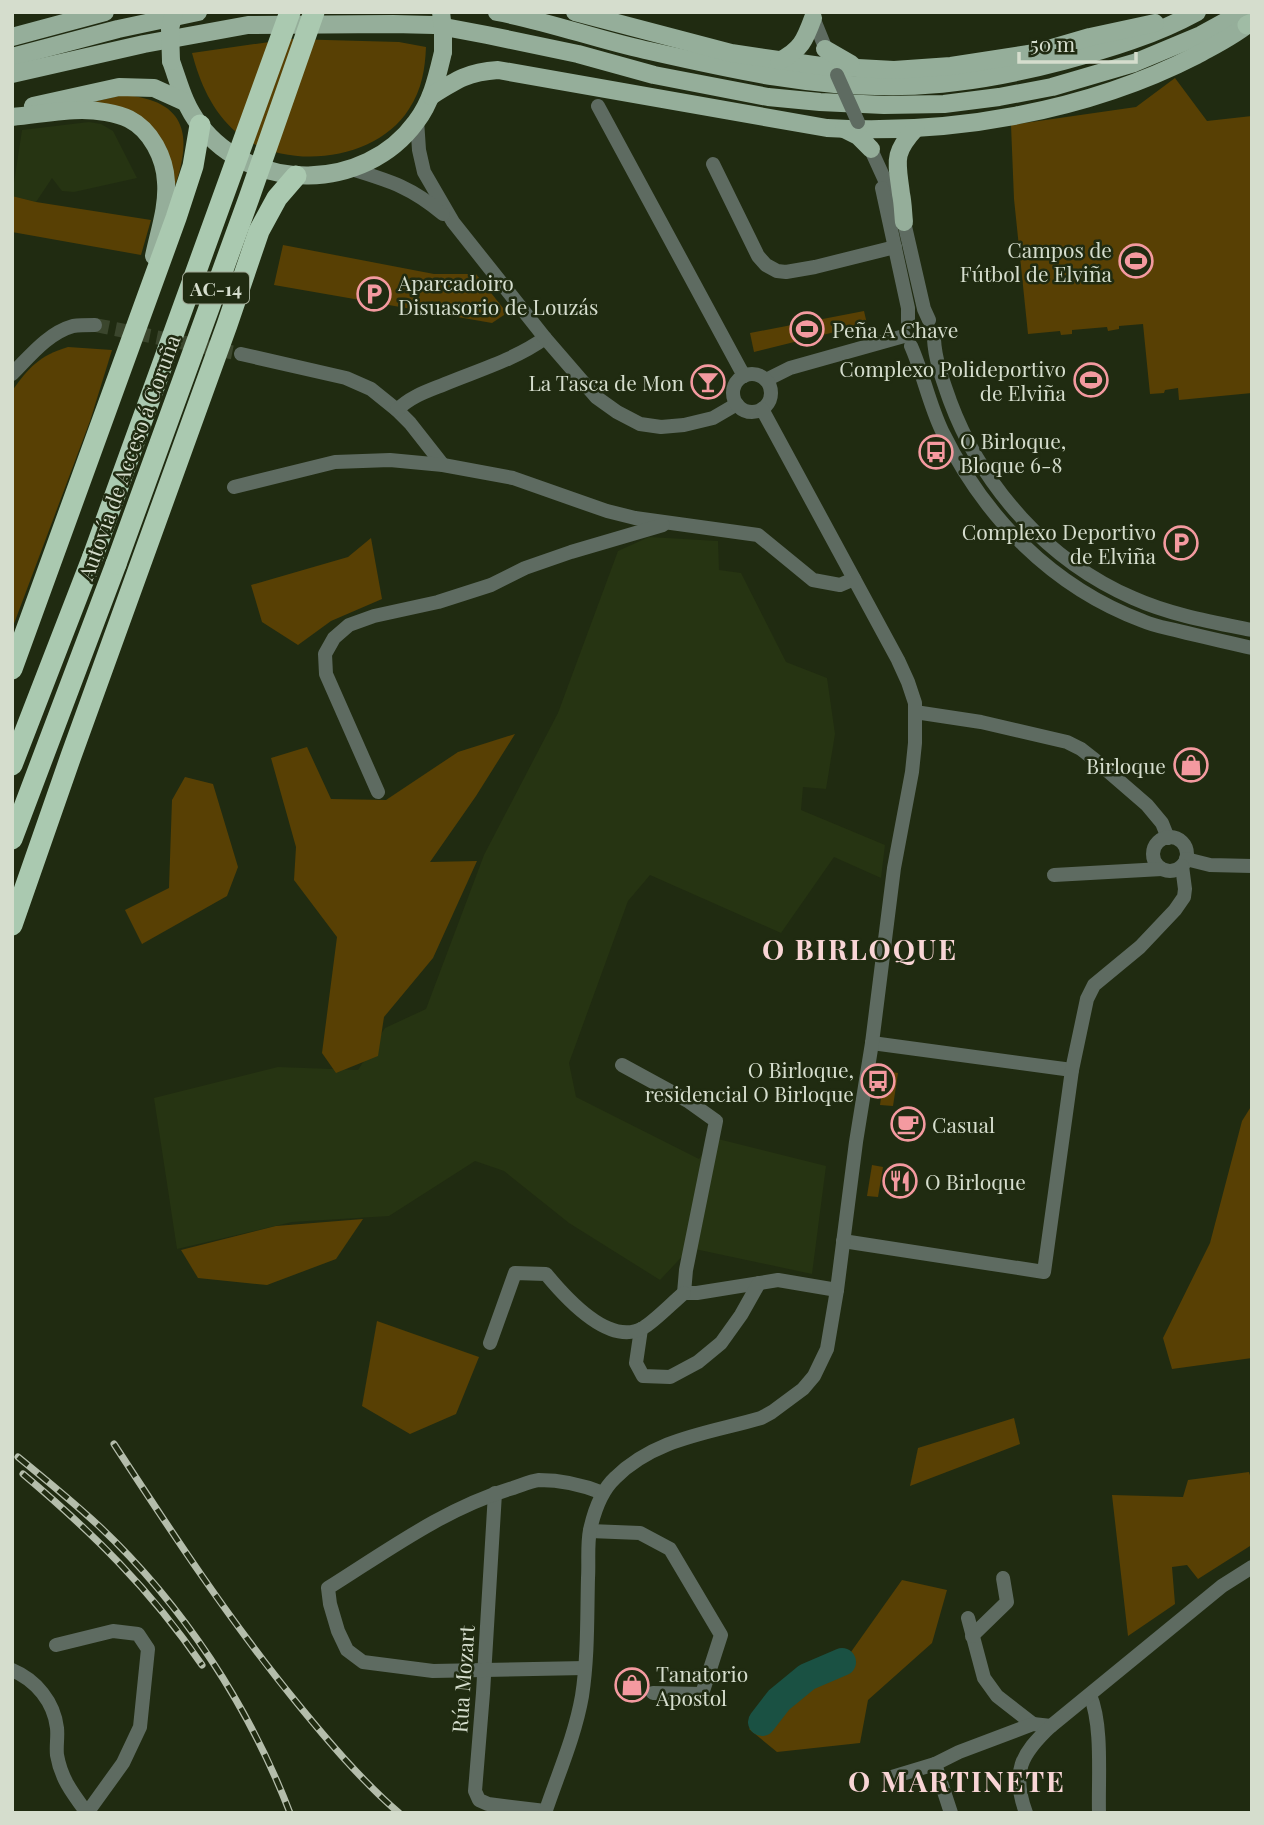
<svg xmlns="http://www.w3.org/2000/svg" width="1264" height="1825" font-family="'Playfair Display',serif">
  <style>
    .built { fill: #263412 }
    .green { fill: #584004 }
    .lines { fill: none; stroke-linecap: round; stroke-linejoin: round }
    .river { stroke: #1a5143; stroke-width: 28 }
    .minor-tunnel { stroke: #3b462d; stroke-width: 14; stroke-dasharray: 14 7; stroke-linecap: butt }
    .minor { stroke: #5e6b61; stroke-width: 14 }
    .tertiary { stroke: #5e6b61; stroke-width: 14 }
    .primary { stroke: #95ae9a; stroke-width: 18 }
    .trunk { stroke: #a0bca5; stroke-width: 19 }
    .motorway { stroke: #aac9b0; stroke-width: 21 }
    .rail-casing { stroke: #b4bdab; stroke-width: 7 }
    .rail { stroke: #202b11; stroke-width: 4.5; stroke-dasharray: 13; stroke-linecap: butt }
    .minor-bridge { stroke: #5e6b61; stroke-width: 14 }
    .primary-bridge { stroke: #95ae9a; stroke-width: 18 }
    .motorway-bridge { stroke: #aac9b0; stroke-width: 21 }
    .labels { text-anchor: middle; dominant-baseline: central; stroke-width: 5; stroke-linejoin: round; paint-order: stroke }
    .shield { fill: #202b11; stroke: #9fa895; stroke-width: 2 }
    .shield-label { font-size: 19px; font-weight: bold; fill: #d5ddcd }
    .poi-label { font-size: 21px; fill: #d5ddcd; stroke: #202b11; text-anchor: end }
    .street-label { font-size: 21px; fill: #d5ddcd; stroke: #202b11 }
    .district-label { font-size: 28px; font-weight: bold; letter-spacing: 2px; fill: #f9d5d6; stroke: #202b11 }
  </style>
  <rect width="100%" height="100%" fill="#202b11"/>
  <!-- built -->
  <g class="built">
    <path d="M89,122l12,2 12,7 24,47 -63,14 -12,-1 -10,-13 -16,24 -24,-6 10,-66z"/>
    <path d="M649,537l69,4 1,29 22,3 45,89 41,16 8,56 -9,55 -23,-2 -2,23 84,35 -4,33 -47,-21 -53,76 -131,-58 -22,26 -59,162 7,34 123,62 15,-21 112,28 -14,108 -122,-26 -30,32 -91,-57 -65,-52 -29,-10 -86,55 -97,6 -115,27 -23,-151 124,-31 80,3 27,-42 41,-19 58,-154 74,-142 60,-162z"/>
  </g>
  <!-- green -->
  <g class="green">
    <path d="M290,39l109,3 27,5c-1,22 -4,42 -17,62 -33,53 -126,63 -173,23 -24,-21 -36,-49 -44,-79z"/>
    <path d="M1175,78l32,43 45,-5v277l-73,7 -1,-12 -13,2 -1,3 -14,1 -7,-70 -24,2v3l-11,2 -1,-4 -35,3v4l-11,1 -1,-4 -32,3 -14,-135 -3,-74 125,-18z"/>
    <path d="M123,95c66,5 70,43 50,97l-7,-45 -77,-44z"/>
    <path d="M12,196l24,6 115,18 -10,35 -129,-23z"/>
    <path d="M283,245l151,29h42l31,39 -15,10 -218,-38z"/>
    <path d="M864,311l3,13 -113,28 -4,-19z"/>
    <path d="M68,347l44,3 -22,71 -78,208v-238c17,-24 27,-35 56,-44z"/>
    <path d="M371,538l11,61 -51,22 -33,24 -36,-23 -11,-37 97,-28z"/>
    <path d="M515,734l-39,62 -46,66 47,-1 -44,97 -49,59 -6,39 -42,17 -14,-20 15,-116 -43,-57 2,-33 -25,-89 36,-11 24,52 55,1 72,-48z"/>
    <path d="M185,777l28,7 25,83 -11,29 -85,48 -17,-34 44,-22 3,-88z"/>
    <path d="M885,1071l13,2 -5,33 -13,-1z"/>
    <path d="M1252,1105v253l-80,11 -9,-31 47,-95 32,-122z"/>
    <path d="M872,1165l11,2 -5,30 -11,-1z"/>
    <path d="M363,1219l-27,40 -69,26 -69,-7 -17,-28 95,-24z"/>
    <path d="M377,1321l102,36 -23,57 -46,20 -48,-28z"/>
    <path d="M1014,1418l6,26 -110,42 8,-38z"/>
    <path d="M1249,1472l3,10v55l-2,9 -52,33 -11,-14 -15,2 3,37 -47,32 -16,-141 71,2 5,-17z"/>
    <path d="M902,1580l45,10 -15,53 -64,57 -8,43 -83,9 -28,-23 60,-50 32,-13z"/>
  </g>
  <g class="lines">
    <!-- river -->
    <path class="river" d="M762,1722l17,-22 28,-23 35,-15"/>
    <!-- minor-tunnel -->
    <path class="minor-tunnel" d="M95,325l146,29"/>
    <!-- minor -->
    <g class="minor">
      <path d="M812,15l17,42"/>
      <path d="M598,106l146,270"/>
      <path d="M867,141l37,81 20,87 5,11"/>
      <path d="M713,164l45,92 8,9 11,6 9,1 29,-5 80,-20"/>
      <path d="M882,188l26,120v14"/>
      <path d="M934,339c1,21 9,42 16,62 32,86 98,160 183,197 38,17 79,24 119,32"/>
      <path d="M911,346c12,27 18,58 31,85 42,86 110,156 201,190 11,5 24,7 36,10 24,6 48,11 73,17"/>
      <path d="M241,354l105,24 25,11 26,21 13,13 33,42"/>
      <path d="M12,374c18,-18 36,-41 61,-48 7,-1 15,-1 22,-1"/>
      <path d="M766,380l24,-12 114,-32"/>
      <path d="M397,410c14,-14 31,-19 48,-26 34,-14 71,-25 100,-46"/>
      <path d="M234,487l101,-25 55,-2 53,5 70,13 94,33 28,7 123,17 55,45 27,5 14,-6"/>
      <path d="M915,712l66,10 86,20 14,7 14,11 52,45 15,18 6,15"/>
      <path d="M378,792l-52,-118 -1,-20 9,-16 15,-13 25,-9 64,-14 53,-17 34,-17 46,-16 92,-27"/>
      <circle cx="1170" cy="854" r="17"/>
      <path d="M1186,859l24,6 42,1"/>
      <path d="M1054,875l108,-6"/>
      <path d="M872,1043l200,27"/>
      <path d="M622,1065l66,36 28,20 -30,149 -2,23h13l81,-13 59,10"/>
      <path d="M843,1241l201,31 28,-202 15,-71 7,-14 46,-38 35,-37 9,-13 1,-8 -3,-23"/>
      <path d="M641,1329l-5,34 7,13 27,1 28,-15 23,-19 20,-28 18,-32"/>
      <path d="M490,1343l25,-70 31,1c19,23 63,73 97,54 12,-7 29,-25 41,-35"/>
      <path d="M495,1493l-12,200 -8,98 4,9 9,4 57,7"/>
      <path d="M590,1531l50,2 30,16 51,86 -19,59 -49,-1"/>
      <path d="M968,1618l16,60 13,18 36,28"/>
      <path d="M972,1636l35,-34 -4,-24"/>
      <path d="M56,1645l57,-14 25,3 10,15 -8,78 -17,36 -36,50"/>
      <path d="M585,1668l-152,3 -70,-9 -16,-12 -9,-19 -8,-27 -2,-16c59,-37 117,-80 185,-100 9,-3 18,-7 26,-8 22,0 44,5 64,13"/>
      <path d="M12,1670c24,10 42,32 45,58 1,9 -1,18 0,27 4,24 16,39 30,58"/>
      <path d="M1090,1695c13,31 8,84 9,118"/>
      <path d="M935,1764l16,49"/>
      <path d="M892,1777l43,-13 24,-12 74,-28 18,2"/>
      <path d="M1026,1813c-15,-41 -5,-59 25,-87l171,-140 30,-19"/>
    </g>
    <!-- tertiary -->
    <g class="tertiary">
      <path d="M417,120l2,30 5,22 29,50 92,116 51,59 21,15 23,12 21,3 23,-2 29,-7 24,-14"/>
      <path d="M351,169c39,12 60,18 92,45"/>
      <circle cx="752" cy="393" r="19"/>
      <path d="M545,1813c13,-39 30,-77 37,-117 6,-39 5,-79 6,-118 1,-15 -1,-33 2,-48 4,-18 11,-39 25,-52 40,-40 95,-45 146,-60l11,-6 31,-23 11,-13 13,-27 10,-59 19,-148 16,-99 22,-175 18,-96 3,-29v-40l-7,-21 -10,-22 -136,-251"/>
    </g>
    <!-- primary -->
    <g class="primary">
      <path d="M497,12c50,9 98,27 148,38 84,19 170,39 256,36 55,-1 109,-11 162,-25 46,-12 92,-26 134,-49"/>
      <path d="M575,12l156,41 90,13 73,4 57,-4 84,-13 55,-16 65,-14"/>
      <path d="M12,37l93,-25"/>
      <path d="M825,49l26,15"/>
      <path d="M12,57l106,-28 80,-17"/>
      <path d="M171,61c8,22 13,44 28,63 53,70 166,68 217,-2 16,-21 21,-45 27,-70"/>
      <path d="M779,61c22,-11 26,-21 34,-43"/>
      <path d="M12,74l132,-30 104,-19 145,-1 41,1 53,10 91,19 76,21 114,22 52,5 64,3 60,-1 55,-7 53,-10 82,-24 67,-28 42,-23"/>
      <path d="M431,96c25,-16 37,-24 67,-26l329,58c123,7 259,-16 370,-73 18,-10 39,-20 55,-34"/>
      <path d="M33,106l86,-19 35,1 31,14"/>
      <path d="M12,117c23,-2 47,-7 70,-7 14,0 35,3 47,9 22,11 36,39 37,63 2,24 -7,50 -12,74"/>
      <path d="M844,129l14,7 13,13"/>
      <path d="M904,222c-1,-9 -1,-19 -3,-28 -4,-33 -9,-40 15,-66"/>
    </g>
    <!-- trunk -->
    <path class="trunk" d="M1247,25l5,-2"/>
    <!-- motorway -->
    <g class="motorway">
      <path d="M12,669l164,-451 17,-52 7,-41"/>
      <path d="M12,765l81,-209"/>
      <path d="M12,839l104,-275"/>
      <path d="M12,925l59,-169 156,-431 32,-94 18,-33 19,-22"/>
    </g>
    <defs>
      <g id="rail">
        <path d="M114,1444c58,89 116,177 183,259 31,38 64,77 102,110"/>
        <path d="M18,1457c27,22 55,45 81,69 84,79 150,180 191,287"/>
        <path d="M23,1474c69,58 128,116 179,191"/>
      </g>
    </defs>
    <!-- rail casing -->
    <use href="#rail" class="rail-casing"/>
    <!-- rail -->
    <use href="#rail" class="rail"/>
    <!-- minor-bridge -->
    <path class="minor-bridge" d="M837,75l21,47"/>
    <!-- primary-bridge -->
    <g class="primary-bridge">
      <path d="M441,12l2,17v23"/>
      <path d="M171,61l-1,-32 4,-17"/>
    </g>
    <!-- motorway-bridge -->
    <g class="motorway-bridge">
      <path d="M93,556l197,-544"/>
      <path d="M116,564l133,-366 65,-186"/>
    </g>
  </g>
  <!-- icons -->
  <defs>
    <symbol id="stadium-ring" viewBox="-11 -11 22 22"><circle r="9.5" fill="#202b11" stroke="#f49aa0" stroke-width="1.5"/><path d="M0-5a6.5 5 0 1 0 0 10a6.5 5 0 1 0 0-10ZM-3.5-1.8h7v3.6h-7Z" fill="#f49aa0"/></symbol>
    <symbol id="parking-ring" viewBox="-11 -11 22 22"><circle r="9.5" fill="#202b11" stroke="#f49aa0" stroke-width="1.5"/><path d="M-3.5-5.5H1a3.5 3.5 0 0 1 0 7H-1V5.5H-3.5ZM-1-3.4V-.6H.8a1.4 1.4 0 0 0 0-2.8Z" fill="#f49aa0"/></symbol>
    <symbol id="bar-ring" viewBox="-11 -11 22 22"><circle r="9.5" fill="#202b11" stroke="#f49aa0" stroke-width="1.5"/><path d="M-6-5H6L.8 .8V4.5H3.5V6h-7V4.5H-.8V.8Z" fill="#f49aa0"/></symbol>
    <symbol id="bus-ring" viewBox="-11 -11 22 22"><circle r="9.5" fill="#202b11" stroke="#f49aa0" stroke-width="1.5"/><path d="M-5-6H5V4H4V6H2V4H-2V6H-4V4H-5ZM-3.5-4V0h7V-4ZM-3.5 1.2v1.5H-2V1.2ZM2 1.2v1.5H3.5V1.2Z" fill="#f49aa0"/></symbol>
    <symbol id="shop-ring" viewBox="-11 -11 22 22"><circle r="9.5" fill="#202b11" stroke="#f49aa0" stroke-width="1.5"/><path d="M-5-2.5h2.3a2.7 3.5 0 0 1 5.4 0H5L5.5 6h-11ZM-1.5-2.5h3a1.5 2.3 0 0 0-3 0Z" fill="#f49aa0"/></symbol>
    <symbol id="cafe-ring" viewBox="-11 -11 22 22"><circle r="9.5" fill="#202b11" stroke="#f49aa0" stroke-width="1.5"/><path d="M-5.5-4.5H6V0H3Q3 3.5 0 3.5H-2.5Q-5.5 3.5-5.5 0ZM3-3.2v2h1.7v-2ZM-6 4.5H4V6H-6Z" fill="#f49aa0"/></symbol>
    <symbol id="restaurant-ring" viewBox="-11 -11 22 22"><circle r="9.5" fill="#202b11" stroke="#f49aa0" stroke-width="1.5"/><path d="M-5-6h1v4h1v-4h1v4h1v-4h1v5L-1.5 .5V6h-2V.5L-5-1ZM5-6V6H3V1.5H1.5Q1.5-4 5-6Z" fill="#f49aa0"/></symbol>
  </defs>
  <g fill-rule="evenodd">
    <use href="#stadium-ring" x="1117" y="242" width="38" height="38"/>
    <use href="#parking-ring" x="355" y="275" width="38" height="38"/>
    <use href="#stadium-ring" x="788" y="310" width="38" height="38"/>
    <use href="#stadium-ring" x="1072" y="361" width="38" height="38"/>
    <use href="#bar-ring" x="689" y="363" width="38" height="38"/>
    <use href="#bus-ring" x="917" y="433" width="38" height="38"/>
    <use href="#parking-ring" x="1162" y="524" width="38" height="38"/>
    <use href="#shop-ring" x="1172" y="746" width="38" height="38"/>
    <use href="#bus-ring" x="859" y="1062" width="38" height="38"/>
    <use href="#cafe-ring" x="889" y="1105" width="38" height="38"/>
    <use href="#restaurant-ring" x="881" y="1162" width="38" height="38"/>
    <use href="#shop-ring" x="613" y="1666" width="38" height="38"/>
  </g>
  <g class="labels">
    <!-- shield labels -->
    <rect class="shield" x="183" y="272.5" width="66" height="31" rx="5"/>
    <g class="shield-label">
      <text x="216" y="288">AC-14</text>
    </g>
    <!-- poi labels -->
    <g class="poi-label">
      <text x="1112" y="249">Campos de<tspan x="1112" dy="24">Fútbol de Elviña</tspan></text>
      <text x="398" y="282" text-anchor="start">Aparcadoiro<tspan x="398" dy="24">Disuasorio de Louzás</tspan></text>
      <text x="832" y="329" text-anchor="start">Peña A Chave</text>
      <text x="1066" y="368">Complexo Polideportivo<tspan x="1066" dy="24">de Elviña</tspan></text>
      <text x="684" y="382">La Tasca de Mon</text>
      <text x="960" y="440" text-anchor="start">O Birloque,<tspan x="960" dy="24">Bloque 6-8</tspan></text>
      <text x="1156" y="531">Complexo Deportivo<tspan x="1156" dy="24">de Elviña</tspan></text>
      <text x="1166" y="765">Birloque</text>
      <text x="854" y="1069">O Birloque,<tspan x="854" dy="24">residencial O Birloque</tspan></text>
      <text x="932" y="1124" text-anchor="start">Casual</text>
      <text x="925" y="1181" text-anchor="start">O Birloque</text>
      <text x="656" y="1673" text-anchor="start">Tanatorio<tspan x="656" dy="24">Apostol</tspan></text>
    </g>
    <!-- street labels -->
    <g class="street-label">
      <text transform="translate(128 457) rotate(-70)">Autovía de Acceso á Coruña</text>
      <text transform="translate(462 1679) rotate(-86)">Rúa Mozart</text>
    </g>
    <!-- district labels -->
    <g class="district-label">
      <text x="860" y="948">O BIRLOQUE</text>
      <text x="957" y="1780">O MARTINETE</text>
    </g>
  </g>
  <!-- border -->
  <rect width="1264" height="1825" fill="none" stroke="#d5ddcd" stroke-width="28"/>
  <!-- scale -->
  <path d="M1019 52v10h117v-10" fill="none" stroke="#d5ddcd" stroke-width="3.5"/>
  <text x="1030" y="52" font-size="21" fill="#d5ddcd" stroke="#202b11" stroke-width="5" paint-order="stroke">50 m</text>
</svg>
